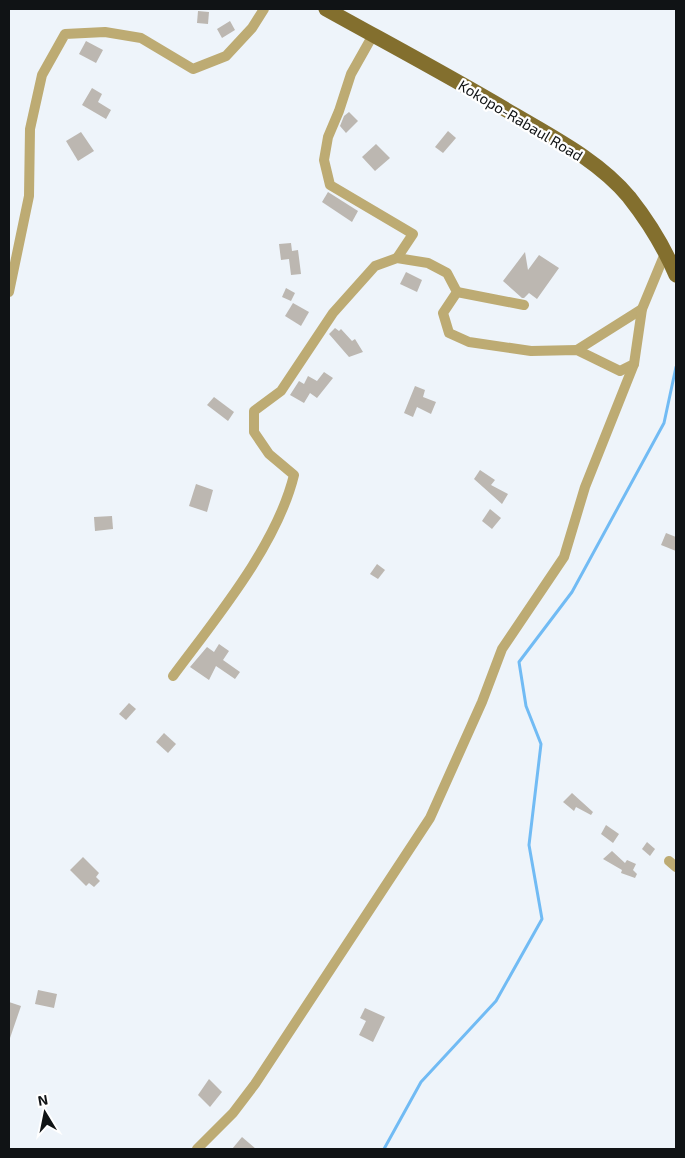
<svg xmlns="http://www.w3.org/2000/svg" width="685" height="1158" font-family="'Exo 2',sans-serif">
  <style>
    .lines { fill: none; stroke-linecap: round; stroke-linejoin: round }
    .stream { stroke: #71bbf4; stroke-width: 3 }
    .building { fill: #bcb7b1 }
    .street { stroke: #bdab73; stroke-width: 10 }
    .primary { stroke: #836f2e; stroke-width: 15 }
    .labels { text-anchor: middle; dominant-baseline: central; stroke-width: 4.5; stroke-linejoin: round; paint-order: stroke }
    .street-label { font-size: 15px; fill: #101315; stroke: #fff }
  </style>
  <rect width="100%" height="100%" fill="#eef4fa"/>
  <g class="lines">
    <!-- stream -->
    <path class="stream" d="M384,1149l37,-67 75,-81 46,-82 -13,-74 12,-101 -15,-38 -7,-44 53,-70 92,-169 12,-56"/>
  </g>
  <!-- building -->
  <g class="building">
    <path d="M198,11l11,1 -1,12 -11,-1z"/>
    <path d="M230,21l5,9 -13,8 -5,-9z"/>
    <path d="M86,41l17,9 -7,13 -17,-9z"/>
    <path d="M92,88l10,6 -4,8 13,8 -5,9 -24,-14z"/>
    <path d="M349,112l9,9 -12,12 -6,-7 4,-10z"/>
    <path d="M448,131l8,7 -13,15 -8,-6z"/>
    <path d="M81,132l13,19 -16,10 -12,-20z"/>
    <path d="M376,144l14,14 -15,13 -13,-14z"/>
    <path d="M328,192l30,19 -6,11 -30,-20z"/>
    <path d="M291,243l1,8 6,-1 3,24 -10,1 -2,-16 -8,1 -2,-16z"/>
    <path d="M525,252l3,18 11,-15 20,13 -22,31 -8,-6 -5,5h-2l-19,-17z"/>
    <path d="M406,272l16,8 -5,12 -17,-8z"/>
    <path d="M286,288l9,5 -4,8 -9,-4z"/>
    <path d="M293,303l16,9 -8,14 -16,-10z"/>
    <path d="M335,328l4,3 2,-2 11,12 3,-2 8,13 -14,5 -20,-23z"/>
    <path d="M324,372l9,6 -16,20 -7,-5 -6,10 -14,-8 9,-14 5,3 4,-8 9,5z"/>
    <path d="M415,386l10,4 -2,7 13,5 -5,12 -14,-7 -4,10 -9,-4z"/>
    <path d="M214,397l20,15 -6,9 -21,-16z"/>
    <path d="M480,470l15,10 -4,5 17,9 -6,10 -28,-25z"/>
    <path d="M196,484l17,6 -6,22 -18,-6z"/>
    <path d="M490,509l11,9 -9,11 -10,-8z"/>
    <path d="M112,516l1,13 -18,2 -1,-14z"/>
    <path d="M666,533l10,4v14l-15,-6z"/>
    <path d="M377,564l8,6 -7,9 -8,-5z"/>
    <path d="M219,644l10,7 -6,9 17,12 -5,7 -19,-13 -7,14 -19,-13 17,-20 7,5z"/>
    <path d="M129,703l7,6 -10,11 -7,-6z"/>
    <path d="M164,733l12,11 -8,9 -12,-11z"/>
    <path d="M572,793l21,19 -2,3 -15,-8 -2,4 -11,-9z"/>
    <path d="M606,825l13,9 -6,9 -12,-9z"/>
    <path d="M647,842l8,7 -5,7 -8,-7z"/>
    <path d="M612,851l13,12 2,-3 9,4 -3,6 4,4 -2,4 -14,-5 1,-3 -19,-11z"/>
    <path d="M83,857l16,16 -3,4 4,4 -6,6 -5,-4 -3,3 -16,-16z"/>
    <path d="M38,990l19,4 -3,14 -19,-4z"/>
    <path d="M9,1002l12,4 -11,32h-1z"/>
    <path d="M365,1008l20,9 -12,25 -14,-7 7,-14 -6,-3z"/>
    <path d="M209,1079l13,13 -12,15 -12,-12z"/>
    <path d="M242,1137l14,12h-24z"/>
  </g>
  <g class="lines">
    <!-- street -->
    <g class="street">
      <path d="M373,35l-22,39 -12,37 -11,26 -4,23 6,25 83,49 -16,24"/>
      <path d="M9,292l20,-96 1,-67 12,-54 23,-41 40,-2 36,6 52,31 33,-13 26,-28 12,-19"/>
      <path d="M457,292l67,13"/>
      <path d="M577,350l65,-41"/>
      <path d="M173,676c43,-58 104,-131 121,-201l-25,-21 -15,-22v-21l27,-20 52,-78 42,-47 22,-8 31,5 19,10 10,19 -14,21 6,20 20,9 62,9 46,-1 43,21 14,-7 8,-55 24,-58"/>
      <path d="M669,861l7,6"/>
      <path d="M197,1149l36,-36 22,-29 175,-266 52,-116 20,-53 62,-92 21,-70 49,-123"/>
    </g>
    <!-- primary -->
    <path class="primary" d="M326,9c63,35 127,69 189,106 39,23 84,46 114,82 19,24 35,50 47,78"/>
  </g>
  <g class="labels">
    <!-- street labels -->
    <g class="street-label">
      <text transform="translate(521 120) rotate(31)">Kokopo-Rabaul Road</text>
    </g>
  </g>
  <!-- border -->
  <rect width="685" height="1158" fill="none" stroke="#101315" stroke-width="20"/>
  <!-- north arrow -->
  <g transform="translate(45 1113) rotate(350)" stroke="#ffffff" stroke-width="4" paint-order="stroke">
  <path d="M0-4L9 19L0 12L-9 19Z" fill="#101315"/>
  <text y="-8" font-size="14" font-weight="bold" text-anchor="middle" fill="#101315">N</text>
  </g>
</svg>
